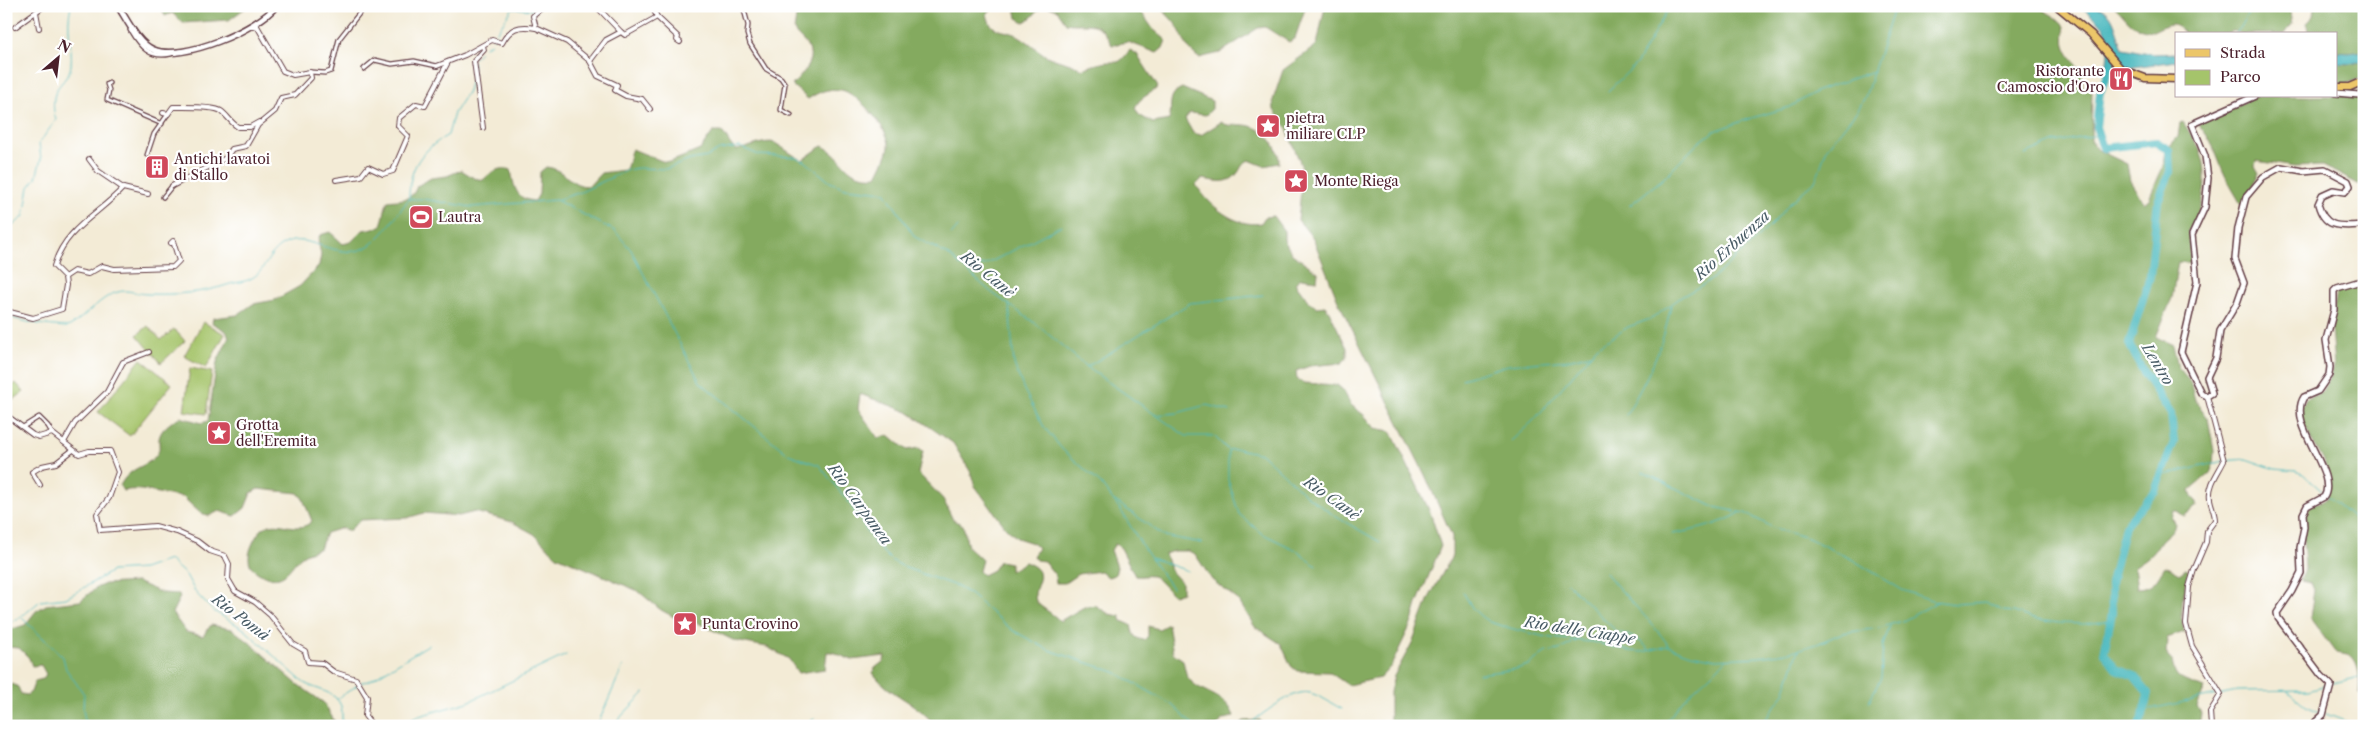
<svg xmlns="http://www.w3.org/2000/svg" width="2370" height="732" font-family="'Libre Caslon Text',serif">
  <style>
    .green { fill: #a5c46b; stroke: #78724b }
    .forest { fill: #84aa5f; stroke: #676445 }
    .water { fill: #48b8be; stroke: #496c74 }
    .lines { fill: none; stroke-linecap: round; stroke-linejoin: round }
    .stream { stroke: #48b8be; stroke-width: 1 }
    .river { stroke: #48b8be; stroke-width: 8 }
    .pedestrian-casing { stroke: #633e45; stroke-width: 5.5 }
    .minor-casing { stroke: #633e45; stroke-width: 6 }
    .tertiary-casing { stroke: #633e45; stroke-width: 8 }
    .primary-casing { stroke: #633e45; stroke-width: 9 }
    .pedestrian { stroke: #fff; stroke-width: 3 }
    .minor { stroke: #fff; stroke-width: 4 }
    .tertiary { stroke: #fff; stroke-width: 5 }
    .primary { stroke: #ecc669; stroke-width: 6 }
    .labels { text-anchor: middle; dominant-baseline: central; stroke-width: 4.5; stroke-linejoin: round; paint-order: stroke }
    .poi-label { font-size: 14px; fill: #4a1f2b; stroke: #fff; text-anchor: start }
    .water-label { font-size: 15px; font-style: italic; fill: #495c66; stroke: #fff }
  </style>
  <rect width="100%" height="100%" fill="#fff"/>
  <filter id="ink" filterUnits="userSpaceOnUse"><feTurbulence type="fractalNoise" baseFrequency=".02" numOctaves="2"/><feDisplacementMap in="SourceGraphic" scale="10" xChannelSelector="R" yChannelSelector="G"/><feConvolveMatrix kernelMatrix="1 2 1 2 8 2 1 2 1" color-interpolation-filters="sRGB"/></filter>
  <filter id="wash" filterUnits="userSpaceOnUse"><feTurbulence type="fractalNoise" baseFrequency=".0096" numOctaves="4" result="noise"/><feDisplacementMap in="SourceGraphic" scale="20" xChannelSelector="R" yChannelSelector="G"/><feGaussianBlur stdDeviation="1.12" result="paint"/><feColorMatrix in="noise" values="0 0 0 0 0 0 0 0 0 0 0 0 0 0 0 0 0 1.4 0 .05"/><feComposite in="paint" operator="in"/></filter>
  <g filter="url(#wash)">
    <rect width="100%" height="100%" fill="#f3ebd6"/>
    <!-- green -->
    <g class="green">
      <path d="M203,322l22,12 -19,34 -22,-12z"/>
      <path d="M148,326l13,14 13,-11 11,12 -24,22 -24,-28z"/>
      <path d="M141,359l31,25 -42,52 -32,-24z"/>
      <path d="M190,368l22,4 -6,42 -22,-3z"/>
      <path d="M16,383l8,9 -18,13v-18l2,2z"/>
    </g>
    <!-- forest -->
    <g class="forest">
      <path d="M160,6h88l-19,14 -46,3 -11,-10 -7,3z"/>
      <path d="M824,6h172l-9,7c3,22 18,15 32,23 9,5 17,13 26,19 11,6 24,7 37,14 7,-2 13,-5 20,-6 17,-4 13,6 28,-13l7,4 21,33c-8,8 -19,10 -23,21l4,7 14,8 16,-3c4,-13 -3,-25 13,-32l30,13v8l-6,6 -16,-2 -5,6 8,14 8,2 20,-13c9,6 14,2 23,3 19,1 36,21 35,38l-15,3 -15,-6c-6,3 -7,6 -10,11 -9,15 -23,10 -37,8l-6,6c13,20 39,43 65,38l4,-6 8,-1 11,15v9l8,14 26,18 -1,8 -16,-2 -6,5 15,20 7,4 8,-1 4,5 18,37v9l-5,6 -32,3 -14,5 1,8 7,4 33,2 6,5 8,15 13,10 11,13 16,3 39,81 11,34 -24,58 -5,18 -21,44 -11,12 -32,7 -19,-13 -32,-1 -6,-5 -10,-22 -26,-17 -17,-27 -26,-20 -17,-26 -7,-3h-15l-8,3 5,16 12,13v9l-8,3c-7,-4 -16,-18 -22,-19 -5,-1 -11,1 -17,0l-14,-28 -6,-4 -4,6 6,17 -2,8 -7,2 -7,-6 -23,3 -13,9h-9l-1,-8 -11,-14 -8,-1 -3,-4 5,-8 -5,-5 -16,-5 -11,-10 -31,-42 -5,-15 -17,-28 -45,-31 -48,-18 -2,15 20,29 11,-3 18,15 12,-2 4,3 -5,22 25,26 10,21 10,5 5,22 14,13 -3,11 4,4 10,-5 6,-9 11,2v8l15,-9c29,11 5,23 11,39 1,4 19,14 24,20l24,-14 11,-2 14,9 11,2 2,5 9,4c2,9 3,14 13,15l4,-4v-10l11,3 9,-5 5,29 10,7c1,5 2,11 4,16 10,18 41,17 47,41l-11,2 -6,7h-282c-15,-23 -46,-30 -62,-53l2,-5 9,-7 1,-5 -33,4 -20,-8h-5l-2,17 -27,4 -9,-14 -22,-12 -32,-6 -37,-18 -24,-6 -13,-7 -23,-19 -81,-35 -23,-22 -22,-12 -37,-10 -16,4 -35,-3 -17,5 -47,2 -11,11 -7,-3 -16,5 -6,15c-6,3 -13,4 -18,8 -13,10 -15,27 -37,20 -6,-2 -12,-6 -15,-12 -2,-6 -1,-12 2,-19 17,-41 41,-5 60,-24l-9,-22 -5,-6 -40,-4 -7,4 -6,15 -10,8 -16,-5 -10,5 -10,-4 -16,-15c-20,-1 -41,-11 -60,-6l-3,-5c10,-21 28,-18 37,-32 3,-4 2,-7 2,-12 -1,-12 12,-20 21,-25l22,6 6,-2 9,-59 12,-25 -3,-6 -14,-8 1,-5 24,-3 16,-11 22,-4 25,-14 19,-20 2,-11 -3,-15 2,-5 10,-3 13,12 8,-2 12,-12 17,-3c5,-10 4,-18 8,-26 14,-2 24,0 29,-15l14,-8 16,-2 14,-6 13,8 9,2c9,-8 15,-14 28,-10 3,17 5,30 24,31l4,-7 1,-22 6,-5c18,1 24,20 43,19l12,-13 24,-3c5,-7 3,-14 7,-21l30,12 8,1 30,-12 13,-18h9c6,6 7,13 14,18 10,-1 30,-11 39,-7 9,5 17,12 27,17l20,-14c24,10 21,33 55,30 4,-8 10,-19 12,-29 2,-17 -33,-55 -48,-57 -14,-2 -22,2 -33,9l-16,-14c9,-8 24,-25 16,-38 -4,-6 -10,-10 -14,-16l2,-14 5,-5 16,1z"/>
      <path d="M1015,6h27l-11,12 -7,4 -7,-4z"/>
      <path d="M1047,6h90l16,23 13,11 -3,8 -6,5 -29,-11 -16,3c-3,-5 -6,-10 -9,-14 -10,-11 -25,-5 -37,-8l-9,-13z"/>
      <path d="M1161,6h145l-11,32 -6,4 -24,-15 -7,1 -38,25 -21,5c-17,-13 -12,-17 -23,-33 -4,-7 -11,-10 -15,-19z"/>
      <path d="M1325,6h711c8,5 20,10 26,17 5,7 1,15 3,22 5,17 20,22 17,41l10,4 -1,51 7,9 29,14 3,17 14,22 5,-4 15,-35 2,-14 12,-13 2,-14 3,-1c6,10 14,20 18,31 9,22 2,60 -13,78l3,32 -13,-1 -6,36 -16,39 17,8 5,22 12,14 5,19 13,18 6,33 -1,15 -3,7 -20,17 2,7 5,5v4l-13,10 -7,-5h-4l-2,7 4,6c-3,10 -10,11 -15,18 -8,14 -13,16 -26,25l3,21c16,0 20,-9 28,-22l14,8 7,-5 3,2c-7,22 -9,39 -5,61l-17,6 -1,15c9,10 5,12 10,21 5,8 21,11 29,14l-8,18 4,7 -2,13h-809v-34l4,-16 18,-33 17,-45 23,-42v-20l-27,-61 -86,-172 -26,-65 -15,-18 5,-50 -17,-43 -12,-17 -1,-10 10,-30 34,-25z"/>
      <path d="M2114,6h175l3,18 -7,10h-43l-8,-3 -10,3h-39c-11,-17 -20,-8 -32,-3 -24,-3 -22,-9 -39,-25z"/>
      <path d="M2315,6h49v45l-15,2 -12,-1 -1,-18h-28l-1,-11 7,-7z"/>
      <path d="M2364,61v16l-21,8 -7,-2v-20l14,1z"/>
      <path d="M2336,94l23,3 5,-3v93l-41,-21 -29,1 -38,-6 -1,5 4,7 -17,33c-6,-11 -14,-23 -19,-35 -7,-17 -12,-33 -25,-47l59,-28h79z"/>
      <path d="M2364,282v414l-5,-3c1,-12 1,-34 -12,-38 -4,-1 -8,-1 -12,-3l-25,-34 4,-28 -3,-7 -11,-2 5,-12 -2,-30 3,-25 5,-8 16,-8 2,-12 -4,-22 -24,-44v-11l5,-10 15,-6 10,-17 3,-10 -3,-38 6,-37z"/>
      <path d="M137,582l25,11 17,1 1,3 -8,16 14,19 17,4 8,-11 21,4 17,13 48,42 27,19 13,23h-331v-41l7,-1 5,3 3,7 6,1 4,-3 4,-11 8,-2 3,-5 -5,-9 -9,1 -3,-8 -10,-10 -13,-1v-16l19,-6 11,-14 10,-6 34,-4 16,-13 9,-4z"/>
      <path d="M1260,720l3,6h-27l8,-5z"/>
    </g>
    <!-- water -->
    <g class="water">
      <path d="M2080,6c36,0 31,13 43,42l30,6 23,-1v8l-49,7 -10,-7 -7,12 -4,-2 3,-29 -5,-16z"/>
      <path d="M2364,51l-1,10 -13,3 -14,-1v-11l13,1z"/>
    </g>
    <g class="lines">
      <!-- stream -->
      <g class="stream">
        <path d="M514,8l18,2 8,-4"/>
        <path d="M2236,34l16,-28"/>
        <path d="M493,38l21,-32"/>
        <path d="M485,47l6,-4"/>
        <path d="M474,58l6,-6"/>
        <path d="M1608,91l29,-28 33,-57"/>
        <path d="M2025,155l30,-13 44,-7"/>
        <path d="M409,199c0,-33 12,-48 39,-64l6,-22 14,-22 4,-16 1,-13"/>
        <path d="M556,200l59,31 16,19 69,132 88,72 31,11 31,39 25,40 16,16 15,8 50,18 14,8 42,36 37,20 66,22 56,32 23,22"/>
        <path d="M1630,205l35,-28 32,-33 17,-13 34,-12 42,-12 27,-16 57,-20"/>
        <path d="M951,235l7,-8"/>
        <path d="M6,236l1,-5 17,-15 5,-29 7,-9 5,-19 -2,-16 17,-23c-3,-9 -4,-22 1,-31 5,-8 13,-13 14,-24 2,-20 -6,-36 0,-59"/>
        <path d="M960,265l13,2 12,-2 77,-40"/>
        <path d="M1009,304l5,60 10,26 20,37 18,22 39,35 19,25 23,38 29,41"/>
        <path d="M6,316c16,6 42,10 60,11 10,0 34,-31 52,-35 10,-3 20,2 30,2 27,1 56,-1 82,-10 7,-2 16,-2 22,-6 16,-9 15,-28 37,-36 21,-8 55,22 81,3 16,-12 26,-30 39,-46h14l49,8 84,-7 25,-8 46,-22 11,-2 28,1 24,-9 17,-3 12,-7 21,-3 19,8 36,2 10,4 25,21 16,6 39,4 30,45 35,19 41,36 45,32 55,46 95,66h28l14,14 10,-1 24,5 45,42 28,20 45,26"/>
        <path d="M1087,367l103,-64 73,-8"/>
        <path d="M1462,379l46,-14 60,-5 23,-6"/>
        <path d="M1155,415l22,-2 29,-8 24,6"/>
        <path d="M1626,415c21,-36 37,-67 45,-109"/>
        <path d="M1511,441l22,-20 64,-74 31,-20 25,-9 28,-21 30,-17 61,-56 18,-21 26,-23 11,-32 32,-40 6,-11 30,-91"/>
        <path d="M1228,450v30l11,34 22,19 37,18 18,15"/>
        <path d="M1643,472l71,35 31,6 31,16 32,9 45,22 49,30 32,11 22,3 29,-2 18,9 11,1 22,8 24,3 24,1 26,-3"/>
        <path d="M2161,476l63,-15 22,-2 29,10 21,2 7,3 20,18"/>
        <path d="M2326,495l38,32"/>
        <path d="M1115,501l49,35 38,7"/>
        <path d="M1672,534c24,-4 47,-9 68,-21"/>
        <path d="M1151,558l37,13"/>
        <path d="M1606,573c20,25 44,46 63,73"/>
        <path d="M1567,583l50,49c12,3 25,8 32,18"/>
        <path d="M1463,592l10,17 9,8 7,5 28,8 34,8 42,4 37,9 13,1 26,-6 22,8 26,5 42,-2 27,-4 31,-9 25,-11 37,-5 26,-8 32,-18"/>
        <path d="M22,618l41,39 3,12 18,25 -1,15 3,17"/>
        <path d="M6,624l15,-7 19,-16 26,-3 46,-27 31,-2 26,-9 17,15 10,18 16,17 32,19 60,54c12,7 32,8 37,23 2,6 0,13 2,20"/>
        <path d="M1479,674l37,-5 12,-4 18,-13 13,-2 19,-10"/>
        <path d="M2333,683l31,-7"/>
        <path d="M2288,691l18,15 16,7"/>
        <path d="M337,699l25,-17 7,-1 59,-36"/>
        <path d="M1869,701l12,-23 2,-33 7,-19"/>
        <path d="M2145,710l92,-19 71,-1 19,-5"/>
        <path d="M2326,714l32,12"/>
        <path d="M398,726l21,-10 49,-14 98,-47"/>
        <path d="M597,726l26,-60"/>
        <path d="M612,726l32,-33"/>
        <path d="M802,726l12,-7"/>
        <path d="M1246,726c15,-10 47,-38 64,-33 11,3 22,11 32,16"/>
        <path d="M1663,726l20,-26 43,-40"/>
        <path d="M1761,726l23,-33 15,-44"/>
      </g>
      <!-- river -->
      <path class="river" d="M2111,64l-11,29 -4,34 7,21 54,-6 12,8 1,22 -12,29 -8,75 -21,68 15,29 27,41 3,28 -19,49 -30,35 -14,57 1,30 -8,40 12,16 18,7 14,17 -5,23 -5,10"/>
    </g>
  </g>
  <g filter="url(#ink)">
    <g class="lines">
      <defs>
        <g id="pedestrian">
          <path d="M743,6l5,19 -1,9 3,10 16,25 15,9 4,6 -4,26 10,5"/>
          <path d="M130,30c10,17 20,29 41,24"/>
          <path d="M364,69l11,-9 17,4 22,-3 23,5"/>
          <path d="M310,72l15,1 6,-2 8,-32 26,-33"/>
          <path d="M109,83l-2,1 2,6 -2,10 55,24"/>
          <path d="M147,155l7,-21 14,-20"/>
          <path d="M163,197l9,-11"/>
          <path d="M23,427l16,-10 9,9 4,7"/>
        </g>
        <g id="minor">
          <path d="M545,6l-12,10 3,12 31,14 23,19"/>
          <path d="M652,6l5,11"/>
          <path d="M599,9l22,23"/>
          <path d="M36,12l3,16"/>
          <path d="M15,27l29,-21"/>
          <path d="M483,46l1,4 -10,11 9,67"/>
          <path d="M437,66l28,-11 27,-15 10,3c8,-15 16,-18 34,-15"/>
          <path d="M650,109l-8,-10 -16,-3 -11,-6 2,-5 -19,-9 -8,-15 16,-21 15,-8 4,3 32,-18 21,20 -1,3 3,2"/>
          <path d="M163,113l5,1 5,-7c10,0 41,-1 48,4 6,4 10,12 17,16h12l9,-5"/>
          <path d="M89,159l9,12 25,17"/>
          <path d="M336,180l25,-4 7,-9 15,7 10,-3 15,-35 -10,-10 1,-8 17,-14 9,2 23,-44"/>
          <path d="M172,186l54,-28 6,-9 14,-3 12,-21 17,-14 6,-13 14,-3 16,-17 -1,-6 -17,3 -10,-4 -26,-45 -5,1"/>
          <path d="M65,277l9,-6 14,3 14,-8 12,3 59,-2 6,-6 -6,-20 -2,2"/>
          <path d="M6,311l27,7 29,-9 4,-24 -1,-8 -11,-11c11,-38 44,-51 69,-78l25,6"/>
          <path d="M2207,396l17,65c-6,12 -16,24 -14,38 1,7 5,14 5,21l-8,11 -1,11 -12,28 -5,17 -3,37 6,22 29,48 -11,18 1,14"/>
          <path d="M6,415l27,20 6,2 13,-4 27,21 10,-3h21l8,21 -9,26 -12,16 3,16 55,-4 22,6 20,9 13,10 15,5 4,8 -1,15 7,12 20,11 15,13 23,29 12,7 3,11 14,1 12,9 22,7 11,18 -2,19 8,10"/>
          <path d="M64,442l11,-19 32,-31 16,-30 26,-10"/>
          <path d="M40,485l-8,-13 10,-6 14,-3 17,-13"/>
        </g>
        <g id="tertiary">
          <path d="M118,6c9,14 20,38 36,44 28,12 104,-21 122,-44"/>
          <path d="M2336,93l23,2 5,-5"/>
          <path d="M2255,96l-63,28 13,32 3,22 -3,29 -13,28 5,47 -16,70 20,41 6,3 5,-3 -5,-16 9,-19 4,-27 17,-28 7,-20 -9,-24 3,-31 8,-31 17,-20 18,-10 22,4 22,-2 23,12 2,5 -5,6 -12,-2 -11,5 -4,9c7,26 23,22 46,21"/>
          <path d="M2311,726l12,-11 8,-30 -10,-10 -43,-57 -1,-5 15,-22 9,-18 -1,-25 4,-21 -1,-13 4,-8 17,-9c15,-24 -38,-73 -20,-100l14,-6 11,-16 1,-8 -4,-27 8,-30v-19l3,-3 27,-8"/>
        </g>
        <g id="primary">
          <path d="M2057,6l34,28 30,35 24,9 31,1"/>
          <path d="M2336,87h14l14,-6"/>
        </g>
      </defs>
      <!-- pedestrian casing -->
      <use href="#pedestrian" class="pedestrian-casing"/>
      <!-- minor casing -->
      <use href="#minor" class="minor-casing"/>
      <!-- tertiary casing -->
      <use href="#tertiary" class="tertiary-casing"/>
      <!-- primary casing -->
      <use href="#primary" class="primary-casing"/>
      <!-- pedestrian -->
      <use href="#pedestrian" class="pedestrian"/>
      <!-- minor -->
      <use href="#minor" class="minor"/>
      <!-- tertiary -->
      <use href="#tertiary" class="tertiary"/>
      <!-- primary -->
      <use href="#primary" class="primary"/>
    </g>
  </g>
  <!-- icons -->
  <defs>
    <symbol id="restaurant-square" viewBox="-11 -11 22 22"><rect x="-9" y="-9" width="18" height="18" rx="4" fill="#d1495b" stroke="#fff"/><path d="M-5-6h1v4h1v-4h1v4h1v-4h1v5L-1.5 .5V6h-2V.5L-5-1ZM5-6V6H3V1.5H1.5Q1.5-4 5-6Z" fill="#fff"/></symbol>
    <symbol id="sight-square" viewBox="-11 -11 22 22"><rect x="-9" y="-9" width="18" height="18" rx="4" fill="#d1495b" stroke="#fff"/><path d="M0-6L1.8-2.2L6-1.7L2.9 1.2L3.7 5.4L0 3.3L-3.7 5.4L-2.9 1.2L-6-1.7L-1.8-2.2Z" fill="#fff"/></symbol>
    <symbol id="building-square" viewBox="-11 -11 22 22"><rect x="-9" y="-9" width="18" height="18" rx="4" fill="#d1495b" stroke="#fff"/><path d="M-4-6H4V6H1V3H-1V6H-4ZM-2.5-4.3h1.7v1.8h-1.7ZM.8-4.3h1.7v1.8H.8ZM-2.5-1h1.7V.8h-1.7ZM.8-1h1.7V.8H.8Z" fill="#fff"/></symbol>
    <symbol id="stadium-square" viewBox="-11 -11 22 22"><rect x="-9" y="-9" width="18" height="18" rx="4" fill="#d1495b" stroke="#fff"/><path d="M0-5a6.5 5 0 1 0 0 10a6.5 5 0 1 0 0-10ZM-3.5-1.8h7v3.6h-7Z" fill="#fff"/></symbol>
  </defs>
  <g fill-rule="evenodd">
    <use href="#restaurant-square" x="2107" y="65" width="28" height="28"/>
    <use href="#sight-square" x="1254" y="112" width="28" height="28"/>
    <use href="#building-square" x="143" y="153" width="28" height="28"/>
    <use href="#sight-square" x="1282" y="167" width="28" height="28"/>
    <use href="#stadium-square" x="407" y="203" width="28" height="28"/>
    <use href="#sight-square" x="205" y="419" width="28" height="28"/>
    <use href="#sight-square" x="671" y="610" width="28" height="28"/>
  </g>
  <g class="labels">
    <!-- poi labels -->
    <g class="poi-label">
      <text x="2104" y="71" text-anchor="end">Ristorante<tspan x="2104" dy="16">Camoscio d'Oro</tspan></text>
      <text x="1286" y="118">pietra<tspan x="1286" dy="16">miliare CLP</tspan></text>
      <text x="174" y="159">Antichi lavatoi<tspan x="174" dy="16">di Stallo</tspan></text>
      <text x="1314" y="181">Monte Riega</text>
      <text x="438" y="217">Lautra</text>
      <text x="236" y="425">Grotta<tspan x="236" dy="16">dell'Eremita</tspan></text>
      <text x="702" y="624">Punta Crovino</text>
    </g>
    <!-- water labels -->
    <g class="water-label">
      <text transform="translate(1732 245) rotate(-42)">Rio Erbuenza</text>
      <text transform="translate(988 274) rotate(39)">Rio Canè</text>
      <text transform="translate(2158 364) rotate(59)">Lentro</text>
      <text transform="translate(1332 498) rotate(35)">Rio Canè</text>
      <text transform="translate(860 504) rotate(54)">Rio Carpanea</text>
      <text transform="translate(241 617) rotate(37)">Rio Pomà</text>
      <text transform="translate(1580 630) rotate(9)">Rio delle Ciappe</text>
    </g>
  </g>
  <!-- margin -->
  <rect width="2370" height="732" fill="none" stroke="#fff" stroke-width="25"/>
  <!-- legend -->
  <rect x="2175" y="32" width="162" height="65" fill="#ffffff" stroke="#b7a5aa"/>
  <rect x="2185" y="49" width="25" height="8" fill="#ecc669" stroke="#b7a5aa"/>
  <text x="2220" y="58" font-size="15" fill="#4a1f2b">Strada</text>
  <rect x="2185" y="70" width="25" height="15" fill="#a5c46b" stroke="#b7a5aa"/>
  <text x="2220" y="82" font-size="15" fill="#4a1f2b">Parco</text>
  <!-- north arrow -->
  <g transform="translate(58 58) rotate(28)" stroke="#ffffff" stroke-width="4" paint-order="stroke">
  <path d="M0-4L9 19L0 12L-9 19Z" fill="#4a1f2b"/>
  <text y="-8" font-size="14" font-weight="bold" text-anchor="middle" fill="#4a1f2b">N</text>
  </g>
</svg>
